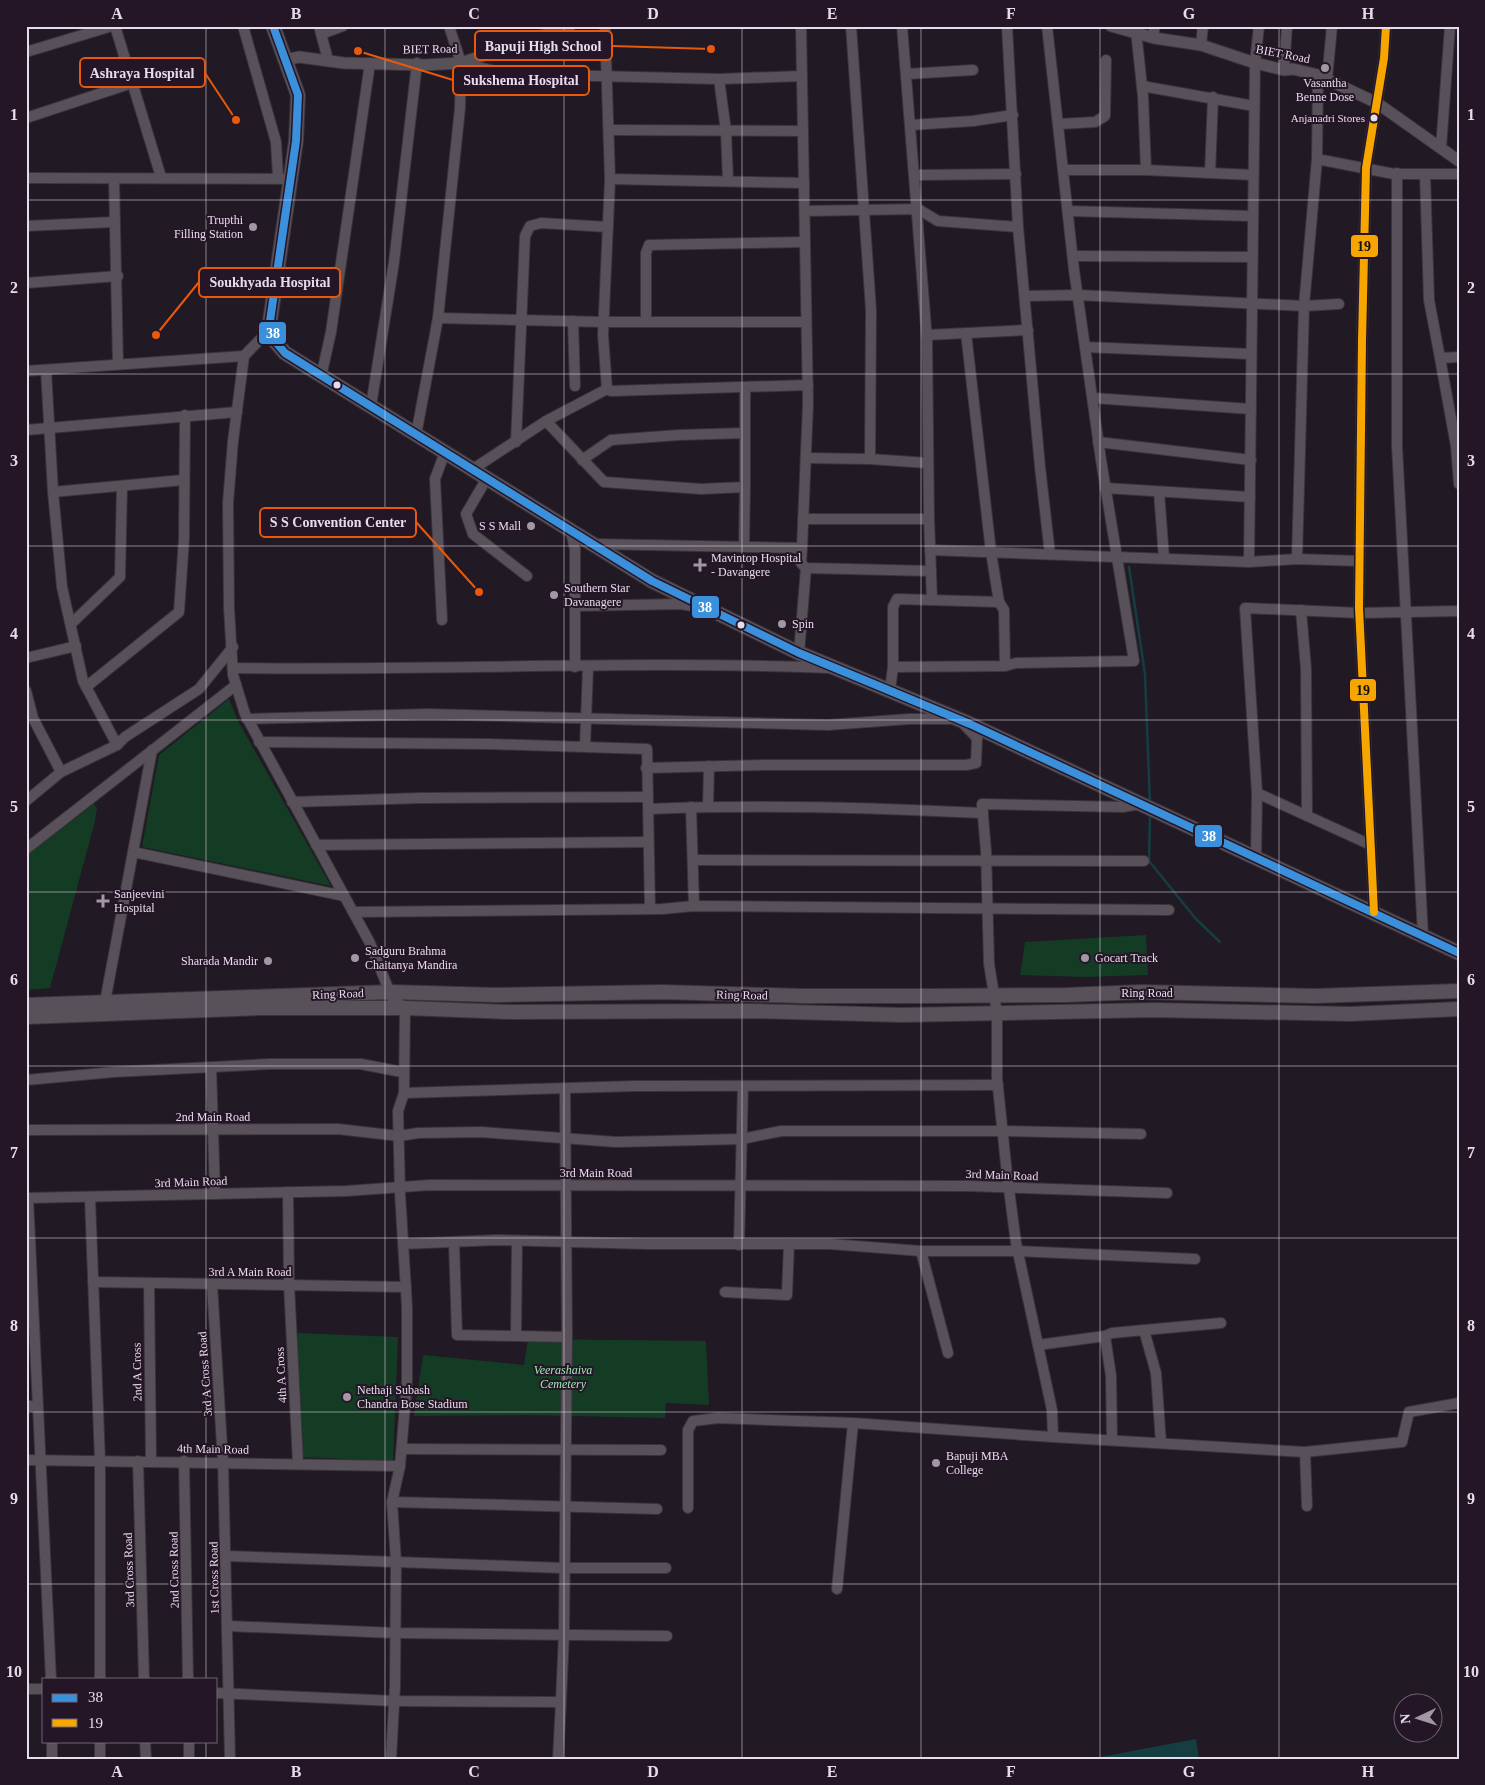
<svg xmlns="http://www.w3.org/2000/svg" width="1485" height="1785" font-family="'Times New Roman',serif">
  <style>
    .green { fill: #143c24 }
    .water { fill: #153e42 }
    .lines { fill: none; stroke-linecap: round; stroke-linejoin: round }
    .stream { stroke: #153e42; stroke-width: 2.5 }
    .minor-casing { stroke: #3a343c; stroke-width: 12 }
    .tertiary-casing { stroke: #3a343c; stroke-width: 13 }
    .secondary-casing { stroke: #3a343c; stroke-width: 16 }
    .minor { stroke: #58515a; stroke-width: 10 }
    .tertiary { stroke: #58515a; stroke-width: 11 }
    .secondary { stroke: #58515a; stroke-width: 14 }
    .bus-1-casing { stroke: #241527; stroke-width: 11 }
    .bus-2-casing { stroke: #241527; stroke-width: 11 }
    .bus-1 { stroke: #3a90db; stroke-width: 8 }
    .bus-2 { stroke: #f7a600; stroke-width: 8 }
    .grid { fill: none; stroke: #e7dce9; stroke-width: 1; stroke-opacity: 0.55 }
    .poi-dot { fill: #a298a4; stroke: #241527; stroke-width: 2 }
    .bus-dot { fill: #e7dce9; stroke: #241527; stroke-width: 2 }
    .labels { text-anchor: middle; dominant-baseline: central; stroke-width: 4; stroke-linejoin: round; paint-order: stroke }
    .bus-label { font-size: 11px; fill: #e7dce9; stroke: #241527; text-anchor: end }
    .street-label { font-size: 12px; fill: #e7dce9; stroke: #241527 }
    .poi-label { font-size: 12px; fill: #e7dce9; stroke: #241527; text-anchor: start }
    .park-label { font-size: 12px; font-style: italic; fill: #9cecb3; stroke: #241527 }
    .leader { fill: none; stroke: #e8590c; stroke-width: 2 }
    .callout-dot { fill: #e8590c; stroke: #241527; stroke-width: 2 }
    .callout { fill: #241527; stroke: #e8590c; stroke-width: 2 }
    .callout-label { font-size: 14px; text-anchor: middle; font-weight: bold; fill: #e7dce9 }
    .line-badge { stroke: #241527; stroke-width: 2 }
    .badge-label { font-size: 14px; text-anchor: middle; font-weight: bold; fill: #fff }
    .pale-badge-label { font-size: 14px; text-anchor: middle; font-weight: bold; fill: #111 }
    .neatline { fill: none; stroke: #e7dce9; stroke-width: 2 }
    .grid-label { font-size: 16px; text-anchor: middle; font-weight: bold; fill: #e7dce9 }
  </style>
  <rect width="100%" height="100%" fill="#211923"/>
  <!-- green -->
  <g class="green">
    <path d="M229,699l9,22 93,165 -189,-39 17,-92z"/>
    <path d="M94,804l3,5 -3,16 -44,163 -24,2v-134z"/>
    <path d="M1146,935l2,40 -64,2 -64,-2 5,-33z"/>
    <path d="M297,1333l101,4 -5,124 -93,-4z"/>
    <path d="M528,1339l178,2 3,64 -43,-2 -1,15 -139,-3 -112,1 9,-61 101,10z"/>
  </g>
  <!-- water -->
  <path class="water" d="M1196,1739l3,20h-109z"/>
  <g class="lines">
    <!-- stream -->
    <g class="stream">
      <path d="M1129,567l16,107 5,130"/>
      <path d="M1150,815l-1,46 47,58 24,23"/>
    </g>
    <defs>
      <g id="minor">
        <path d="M115,26l46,151"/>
        <path d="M243,26l33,116 2,35"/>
        <path d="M319,26l9,34"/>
        <path d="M902,26l25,314 2,179"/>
        <path d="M1007,26l11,201 22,240 10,87"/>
        <path d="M321,34l22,-8"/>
        <path d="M1154,38v-12"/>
        <path d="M1201,45l2,-19"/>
        <path d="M26,52l86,-26"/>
        <path d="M461,63l34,8 60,4 164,4 83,-3"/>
        <path d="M1284,70l3,-44"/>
        <path d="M907,74l66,-4"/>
        <path d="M719,79l7,52 2,50"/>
        <path d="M1327,79l5,-53"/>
        <path d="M1142,86l112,20"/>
        <path d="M26,118l106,-35"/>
        <path d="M1059,124l36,-2 10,-6 1,-56"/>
        <path d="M911,125l62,-4 40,-6"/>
        <path d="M609,130l194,1"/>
        <path d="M1441,148l9,-122"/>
        <path d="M1317,159l77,15h65"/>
        <path d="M1064,170h82l-3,-74 -7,-65"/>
        <path d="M1146,170l107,5"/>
        <path d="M1210,173l3,-76"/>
        <path d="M1397,173v273l26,490"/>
        <path d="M1425,174l4,126 11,58 19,-1"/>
        <path d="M916,175l100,-1"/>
        <path d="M26,178l265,1"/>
        <path d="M114,179l4,185"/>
        <path d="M610,179l194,4"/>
        <path d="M805,211l113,-2 20,12 80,6"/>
        <path d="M1069,211l183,5"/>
        <path d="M26,226l88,-4"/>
        <path d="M1073,256l179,1"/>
        <path d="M26,283l92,-7"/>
        <path d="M1025,296l53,-1 226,11 35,-2"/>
        <path d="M438,318l166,4h202"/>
        <path d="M573,321l2,65"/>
        <path d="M646,322v-69l3,-8 156,-3"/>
        <path d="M272,327l-28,29 -11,85 -5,62 1,105 4,67 12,39 125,229 22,55 13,10 -1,85 -6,18 2,82 7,114v74l-7,85 -8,36 4,59 -1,125 -4,73"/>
        <path d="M927,335l101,-5"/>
        <path d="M1085,347l166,7"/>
        <path d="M1440,358l16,88 3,38"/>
        <path d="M46,370l7,122 9,95 21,94 34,64"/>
        <path d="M26,371l218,-15"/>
        <path d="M321,377l10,-45 39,-269"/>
        <path d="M607,389l4,2 197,-6"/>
        <path d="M1093,398l158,11"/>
        <path d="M371,406l23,-144 23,-199"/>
        <path d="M546,421l58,61 97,7 44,-2v-100"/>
        <path d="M26,430l211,-18"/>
        <path d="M416,435l22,-117 22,-210 1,-45 -12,-37"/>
        <path d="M516,442l9,-206 5,-10 11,-3 67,4"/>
        <path d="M1098,442l153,18"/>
        <path d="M806,458l64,1 1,-149 -20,-284"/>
        <path d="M870,459l58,4"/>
        <path d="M582,460l29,-20 68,-5 66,-2"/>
        <path d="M473,469l73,-48 61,-32 -4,-54 7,-156 -5,-153"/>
        <path d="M487,478l-21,36 7,20 54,42"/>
        <path d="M1105,488l145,9"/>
        <path d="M53,492l130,-12"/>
        <path d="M1159,492l5,66"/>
        <path d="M803,519h126l3,81"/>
        <path d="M570,528l5,21v118"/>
        <path d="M594,544l208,4 6,-144 -7,-378"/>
        <path d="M744,546l1,-59"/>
        <path d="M802,548l-1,15 5,5 125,3"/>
        <path d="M930,550l319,12 48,-3 62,2"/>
        <path d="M1297,559l7,-253 13,-147 1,-84"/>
        <path d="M1249,562l6,-499 4,-37"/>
        <path d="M575,606l106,-2 17,3"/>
        <path d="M1301,610l5,59 1,147"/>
        <path d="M442,620l-7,-141 10,-27"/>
        <path d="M72,623l48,-46 2,-90"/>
        <path d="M799,653l7,-85"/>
        <path d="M26,658l50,-12"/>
        <path d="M1005,666l11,-3 118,-2 -33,-201 -27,-190 -27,-244"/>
        <path d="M893,667l112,-1 -1,-56 -5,-8"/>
        <path d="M233,668c198,3 397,-8 596,0"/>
        <path d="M86,687l93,-75 5,-73 1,-124"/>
        <path d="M890,690l3,-23v-60l4,-8 102,3 -8,-50 -25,-219"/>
        <path d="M26,691l7,27 28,54"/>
        <path d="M247,719l181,-5 400,11 81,-6h50l18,19 -1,25 -10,2h-200l-120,3"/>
        <path d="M259,742l231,2 157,5 3,160"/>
        <path d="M585,747l3,-80"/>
        <path d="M1257,793l114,52"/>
        <path d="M26,801l35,-29 56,-27 8,-8 74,-48 34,-42"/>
        <path d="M292,802l129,-4 227,-1"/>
        <path d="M1141,804l-19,3 -140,-3 4,47 3,113 8,49v65l10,96 9,69 36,167 1,27 252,15 2,54"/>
        <path d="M691,807l3,99"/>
        <path d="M708,807l1,-41"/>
        <path d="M649,809c111,-5 223,-1 334,4"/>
        <path d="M316,845l332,-3"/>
        <path d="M26,849l210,-164"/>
        <path d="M133,852l211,44"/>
        <path d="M1256,859l1,-66 -12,-185 114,5 100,-2"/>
        <path d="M693,860l451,1"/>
        <path d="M353,912l309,-3 32,-3 475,4"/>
        <path d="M1374,912l-15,-304 3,-267 4,-173 18,-110 2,-32"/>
        <path d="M105,1002l47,-252"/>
        <path d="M211,1067l4,127"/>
        <path d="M26,1080l88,-8 155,-8h92l41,8"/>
        <path d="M404,1093l232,-7 362,-1"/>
        <path d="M26,1130l312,-1 61,7 19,-3 63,-1 135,10 126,-3 39,-8h222l138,3"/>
        <path d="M288,1192l1,92 9,179"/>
        <path d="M26,1198l320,-7 84,-6 539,1 198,7"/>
        <path d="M28,1198l23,481"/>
        <path d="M90,1198l10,263v218"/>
        <path d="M454,1242l3,93 59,1 1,-95"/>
        <path d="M403,1244l93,-4 151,4h183l91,7h96l178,8"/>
        <path d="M739,1245l4,-159"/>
        <path d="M921,1251l27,102"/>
        <path d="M93,1282l313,5"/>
        <path d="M149,1283l2,179"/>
        <path d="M212,1284l11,178 7,297"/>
        <path d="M725,1292l62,3 2,-51"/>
        <path d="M1144,1330l12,43 5,70"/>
        <path d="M516,1336l51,1 -2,-247"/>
        <path d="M1105,1336l6,40 1,64"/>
        <path d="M1038,1345l67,-9 7,-3 109,-10"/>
        <path d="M26,1406h11"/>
        <path d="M402,1449l259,1"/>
        <path d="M1305,1452l97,-10 7,-30 50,-9"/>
        <path d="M26,1460l374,6"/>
        <path d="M138,1461l6,218"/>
        <path d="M184,1461l4,218"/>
        <path d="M392,1502l265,7"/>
        <path d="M688,1508v-78l5,-9 25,-3 135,5 200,14"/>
        <path d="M226,1556l338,12h102"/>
        <path d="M837,1589l16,-166"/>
        <path d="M228,1626l167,7 272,3"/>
        <path d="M26,1689h18"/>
        <path d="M216,1693l179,8 166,1 -3,57"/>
        <path d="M561,1702l3,-68 3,-297"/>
        <path d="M145,1741l1,18"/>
        <path d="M189,1741v18"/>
        <path d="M52,1759v-18"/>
        <path d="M100,1759v-18"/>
      </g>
      <g id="tertiary">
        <path d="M1111,26l43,12 47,7 54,18 29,7 9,-1 25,6 59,28 82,58"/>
        <path d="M285,60l14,-3 45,6 80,2 37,-2 109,-37"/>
      </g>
      <g id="secondary">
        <path d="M273,26l25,69 -2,46 -26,180 4,19 11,13 367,228 147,72 171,71 489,229"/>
        <path d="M26,1005l365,-13 104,3 167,-3 140,4h127l137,-1 76,-3 173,4 144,-5"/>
        <path d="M26,1017l234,-9h145l107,4 238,-1 152,4 253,-5 195,4 109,-5"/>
      </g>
    </defs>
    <!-- minor casing -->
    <use href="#minor" class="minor-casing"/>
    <!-- tertiary casing -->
    <use href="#tertiary" class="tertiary-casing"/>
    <!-- secondary casing -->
    <use href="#secondary" class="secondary-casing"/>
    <!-- minor -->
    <use href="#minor" class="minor"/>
    <!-- tertiary -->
    <use href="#tertiary" class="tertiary"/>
    <!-- secondary -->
    <use href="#secondary" class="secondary"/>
    <defs>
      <path id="bus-1" d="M273,26l25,69 -2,46 -26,180 4,19 11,13 367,228 147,72 171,71 489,229"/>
      <path id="bus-2" d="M1374,912l-15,-304 3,-267 4,-173 18,-110 2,-32"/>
    </defs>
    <!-- bus-1 casing -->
    <use href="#bus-1" class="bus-1-casing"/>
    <!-- bus-2 casing -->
    <use href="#bus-2" class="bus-2-casing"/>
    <!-- bus-1 -->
    <use href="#bus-1" class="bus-1"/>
    <!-- bus-2 -->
    <use href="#bus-2" class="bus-2"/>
  </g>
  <!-- grid -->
  <path class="grid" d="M206,26v1653M385,26v1733M564,26v1733M742,26v1733M921,26v1733M1100,26v1733M1279,26v1733M26,200h1433M26,374h1433M26,546h1433M26,720h1433M26,892h1433M26,1066h1433M26,1238h1433M26,1412h1433M26,1584h1433M206,1741v18"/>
  <!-- markers -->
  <g class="poi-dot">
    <circle cx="1325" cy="68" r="5"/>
    <circle cx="253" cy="227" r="5"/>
    <circle cx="531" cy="526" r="5"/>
    <path d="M697.5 557.5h5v5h5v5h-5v5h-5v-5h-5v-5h5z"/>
    <circle cx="554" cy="595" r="5"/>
    <circle cx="782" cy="624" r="5"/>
    <path d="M100.5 893.5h5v5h5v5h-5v5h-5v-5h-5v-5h5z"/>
    <circle cx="355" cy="958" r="5"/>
    <circle cx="1085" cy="958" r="5"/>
    <circle cx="268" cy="961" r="5"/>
    <circle cx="347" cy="1397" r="5"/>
    <circle cx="936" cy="1463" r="5"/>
  </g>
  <g class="bus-dot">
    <circle cx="1374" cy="118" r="4.5"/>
    <circle cx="337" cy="385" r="4.5"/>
    <circle cx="741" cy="625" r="4.5"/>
  </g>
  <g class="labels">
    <!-- bus labels -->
    <g class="bus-label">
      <text x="1365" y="118">Anjanadri Stores</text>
    </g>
    <!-- street labels -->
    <g class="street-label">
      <text transform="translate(430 49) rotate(-1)">BIET Road</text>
      <text transform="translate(1283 54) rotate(11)">BIET Road</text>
      <text x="1147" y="993">Ring Road</text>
      <text transform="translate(338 994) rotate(-2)">Ring Road</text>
      <text transform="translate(742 995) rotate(1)">Ring Road</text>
      <text x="213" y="1117">2nd Main Road</text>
      <text x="596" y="1173">3rd Main Road</text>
      <text transform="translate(1002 1175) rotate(2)">3rd Main Road</text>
      <text transform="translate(191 1182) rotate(-2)">3rd Main Road</text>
      <text x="250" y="1272">3rd A Main Road</text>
      <text transform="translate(137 1372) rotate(-91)">2nd A Cross</text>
      <text transform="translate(205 1374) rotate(-94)">3rd A Cross Road</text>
      <text transform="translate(281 1375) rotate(-93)">4th A Cross</text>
      <text transform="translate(213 1449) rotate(1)">4th Main Road</text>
      <text transform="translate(129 1570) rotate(-92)">3rd Cross Road</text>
      <text transform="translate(174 1570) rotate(-91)">2nd Cross Road</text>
      <text transform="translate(214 1578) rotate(-91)">1st Cross Road</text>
    </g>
    <!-- poi labels -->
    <g class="poi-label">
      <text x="1325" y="83" text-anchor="middle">Vasantha<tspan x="1325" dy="14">Benne Dose</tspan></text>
      <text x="243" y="220" text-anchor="end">Trupthi<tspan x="243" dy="14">Filling Station</tspan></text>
      <text x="521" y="526" text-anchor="end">S S Mall</text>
      <text x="711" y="558">Mavintop Hospital<tspan x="711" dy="14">- Davangere</tspan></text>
      <text x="564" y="588">Southern Star<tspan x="564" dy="14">Davanagere</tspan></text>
      <text x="792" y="624">Spin</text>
      <text x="114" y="894">Sanjeevini<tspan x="114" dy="14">Hospital</tspan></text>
      <text x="365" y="951">Sadguru Brahma<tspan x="365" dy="14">Chaitanya Mandira</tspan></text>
      <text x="1095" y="958">Gocart Track</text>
      <text x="258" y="961" text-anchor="end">Sharada Mandir</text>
      <text x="357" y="1390">Nethaji Subash<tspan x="357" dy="14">Chandra Bose Stadium</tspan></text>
      <text x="946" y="1456">Bapuji MBA<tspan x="946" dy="14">College</tspan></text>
    </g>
    <!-- park labels -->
    <g class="park-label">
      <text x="563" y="1370">Veerashaiva<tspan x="563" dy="14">Cemetery</tspan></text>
    </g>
  </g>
  <!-- callouts -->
  <path class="leader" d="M711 49L612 46M236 120L205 73M358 51L453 80M156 335L199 282M479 592L416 522"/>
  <g class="callout-dot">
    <circle cx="711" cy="49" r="5"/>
    <circle cx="236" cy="120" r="5"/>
    <circle cx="358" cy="51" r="5"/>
    <circle cx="156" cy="335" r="5"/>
    <circle cx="479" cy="592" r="5"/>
  </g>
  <g class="callout">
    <rect x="475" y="31" width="137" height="29" rx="5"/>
    <rect x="80" y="58" width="125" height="29" rx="5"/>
    <rect x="453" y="66" width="136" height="29" rx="5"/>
    <rect x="199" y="268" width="141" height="29" rx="5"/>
    <rect x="260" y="508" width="156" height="29" rx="5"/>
  </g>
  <g class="callout-label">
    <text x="543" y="51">Bapuji High School</text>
    <text x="142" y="78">Ashraya Hospital</text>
    <text x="521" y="85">Sukshema Hospital</text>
    <text x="270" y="287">Soukhyada Hospital</text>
    <text x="338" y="527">S S Convention Center</text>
  </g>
  <g class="line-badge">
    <rect x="1350" y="234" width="29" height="24" rx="5" fill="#f7a600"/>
    <rect x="258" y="321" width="29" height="24" rx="5" fill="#3a90db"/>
    <rect x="691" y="595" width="29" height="24" rx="5" fill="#3a90db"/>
    <rect x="1349" y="678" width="28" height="24" rx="5" fill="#f7a600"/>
    <rect x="1194" y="824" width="29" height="24" rx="5" fill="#3a90db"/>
  </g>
  <g class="badge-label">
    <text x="273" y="338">38</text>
    <text x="705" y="612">38</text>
    <text x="1209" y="841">38</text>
  </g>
  <g class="pale-badge-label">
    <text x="1364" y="251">19</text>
    <text x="1363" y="695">19</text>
  </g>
  <!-- border -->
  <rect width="1485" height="1785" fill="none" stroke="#241527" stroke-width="55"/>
  <!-- legend -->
  <rect x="42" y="1678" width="175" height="65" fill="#241527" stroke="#726575"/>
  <rect x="52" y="1694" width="25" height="8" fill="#3a90db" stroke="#726575"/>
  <text x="88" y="1702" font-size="15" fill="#e7dce9">38</text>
  <rect x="52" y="1719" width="25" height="8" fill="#f7a600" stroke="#726575"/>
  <text x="88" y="1728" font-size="15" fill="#e7dce9">19</text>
  <!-- north arrow -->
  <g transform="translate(1418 1718) rotate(266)"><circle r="24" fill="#241527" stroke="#726575"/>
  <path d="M0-4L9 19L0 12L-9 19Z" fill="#a298a4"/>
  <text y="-8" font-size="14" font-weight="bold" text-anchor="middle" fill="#e7dce9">N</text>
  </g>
  <rect x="28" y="28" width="1430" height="1730" class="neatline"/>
  <g class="grid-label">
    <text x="117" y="19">A</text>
    <text x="296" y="19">B</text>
    <text x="474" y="19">C</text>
    <text x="653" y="19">D</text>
    <text x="832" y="19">E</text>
    <text x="1011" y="19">F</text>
    <text x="1189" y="19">G</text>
    <text x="1368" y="19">H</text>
    <text x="14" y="120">1</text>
    <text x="1471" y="120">1</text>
    <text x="14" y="293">2</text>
    <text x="1471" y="293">2</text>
    <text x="14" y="466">3</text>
    <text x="1471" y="466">3</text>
    <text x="14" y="639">4</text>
    <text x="1471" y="639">4</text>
    <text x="14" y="812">5</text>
    <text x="1471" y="812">5</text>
    <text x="14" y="985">6</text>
    <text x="1471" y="985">6</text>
    <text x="14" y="1158">7</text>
    <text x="1471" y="1158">7</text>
    <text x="14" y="1331">8</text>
    <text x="1471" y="1331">8</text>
    <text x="14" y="1504">9</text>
    <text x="1471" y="1504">9</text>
    <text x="14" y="1677">10</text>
    <text x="1471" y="1677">10</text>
    <text x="117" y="1777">A</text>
    <text x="296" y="1777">B</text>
    <text x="474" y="1777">C</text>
    <text x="653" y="1777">D</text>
    <text x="832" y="1777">E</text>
    <text x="1011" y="1777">F</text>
    <text x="1189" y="1777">G</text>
    <text x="1368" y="1777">H</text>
  </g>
</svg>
